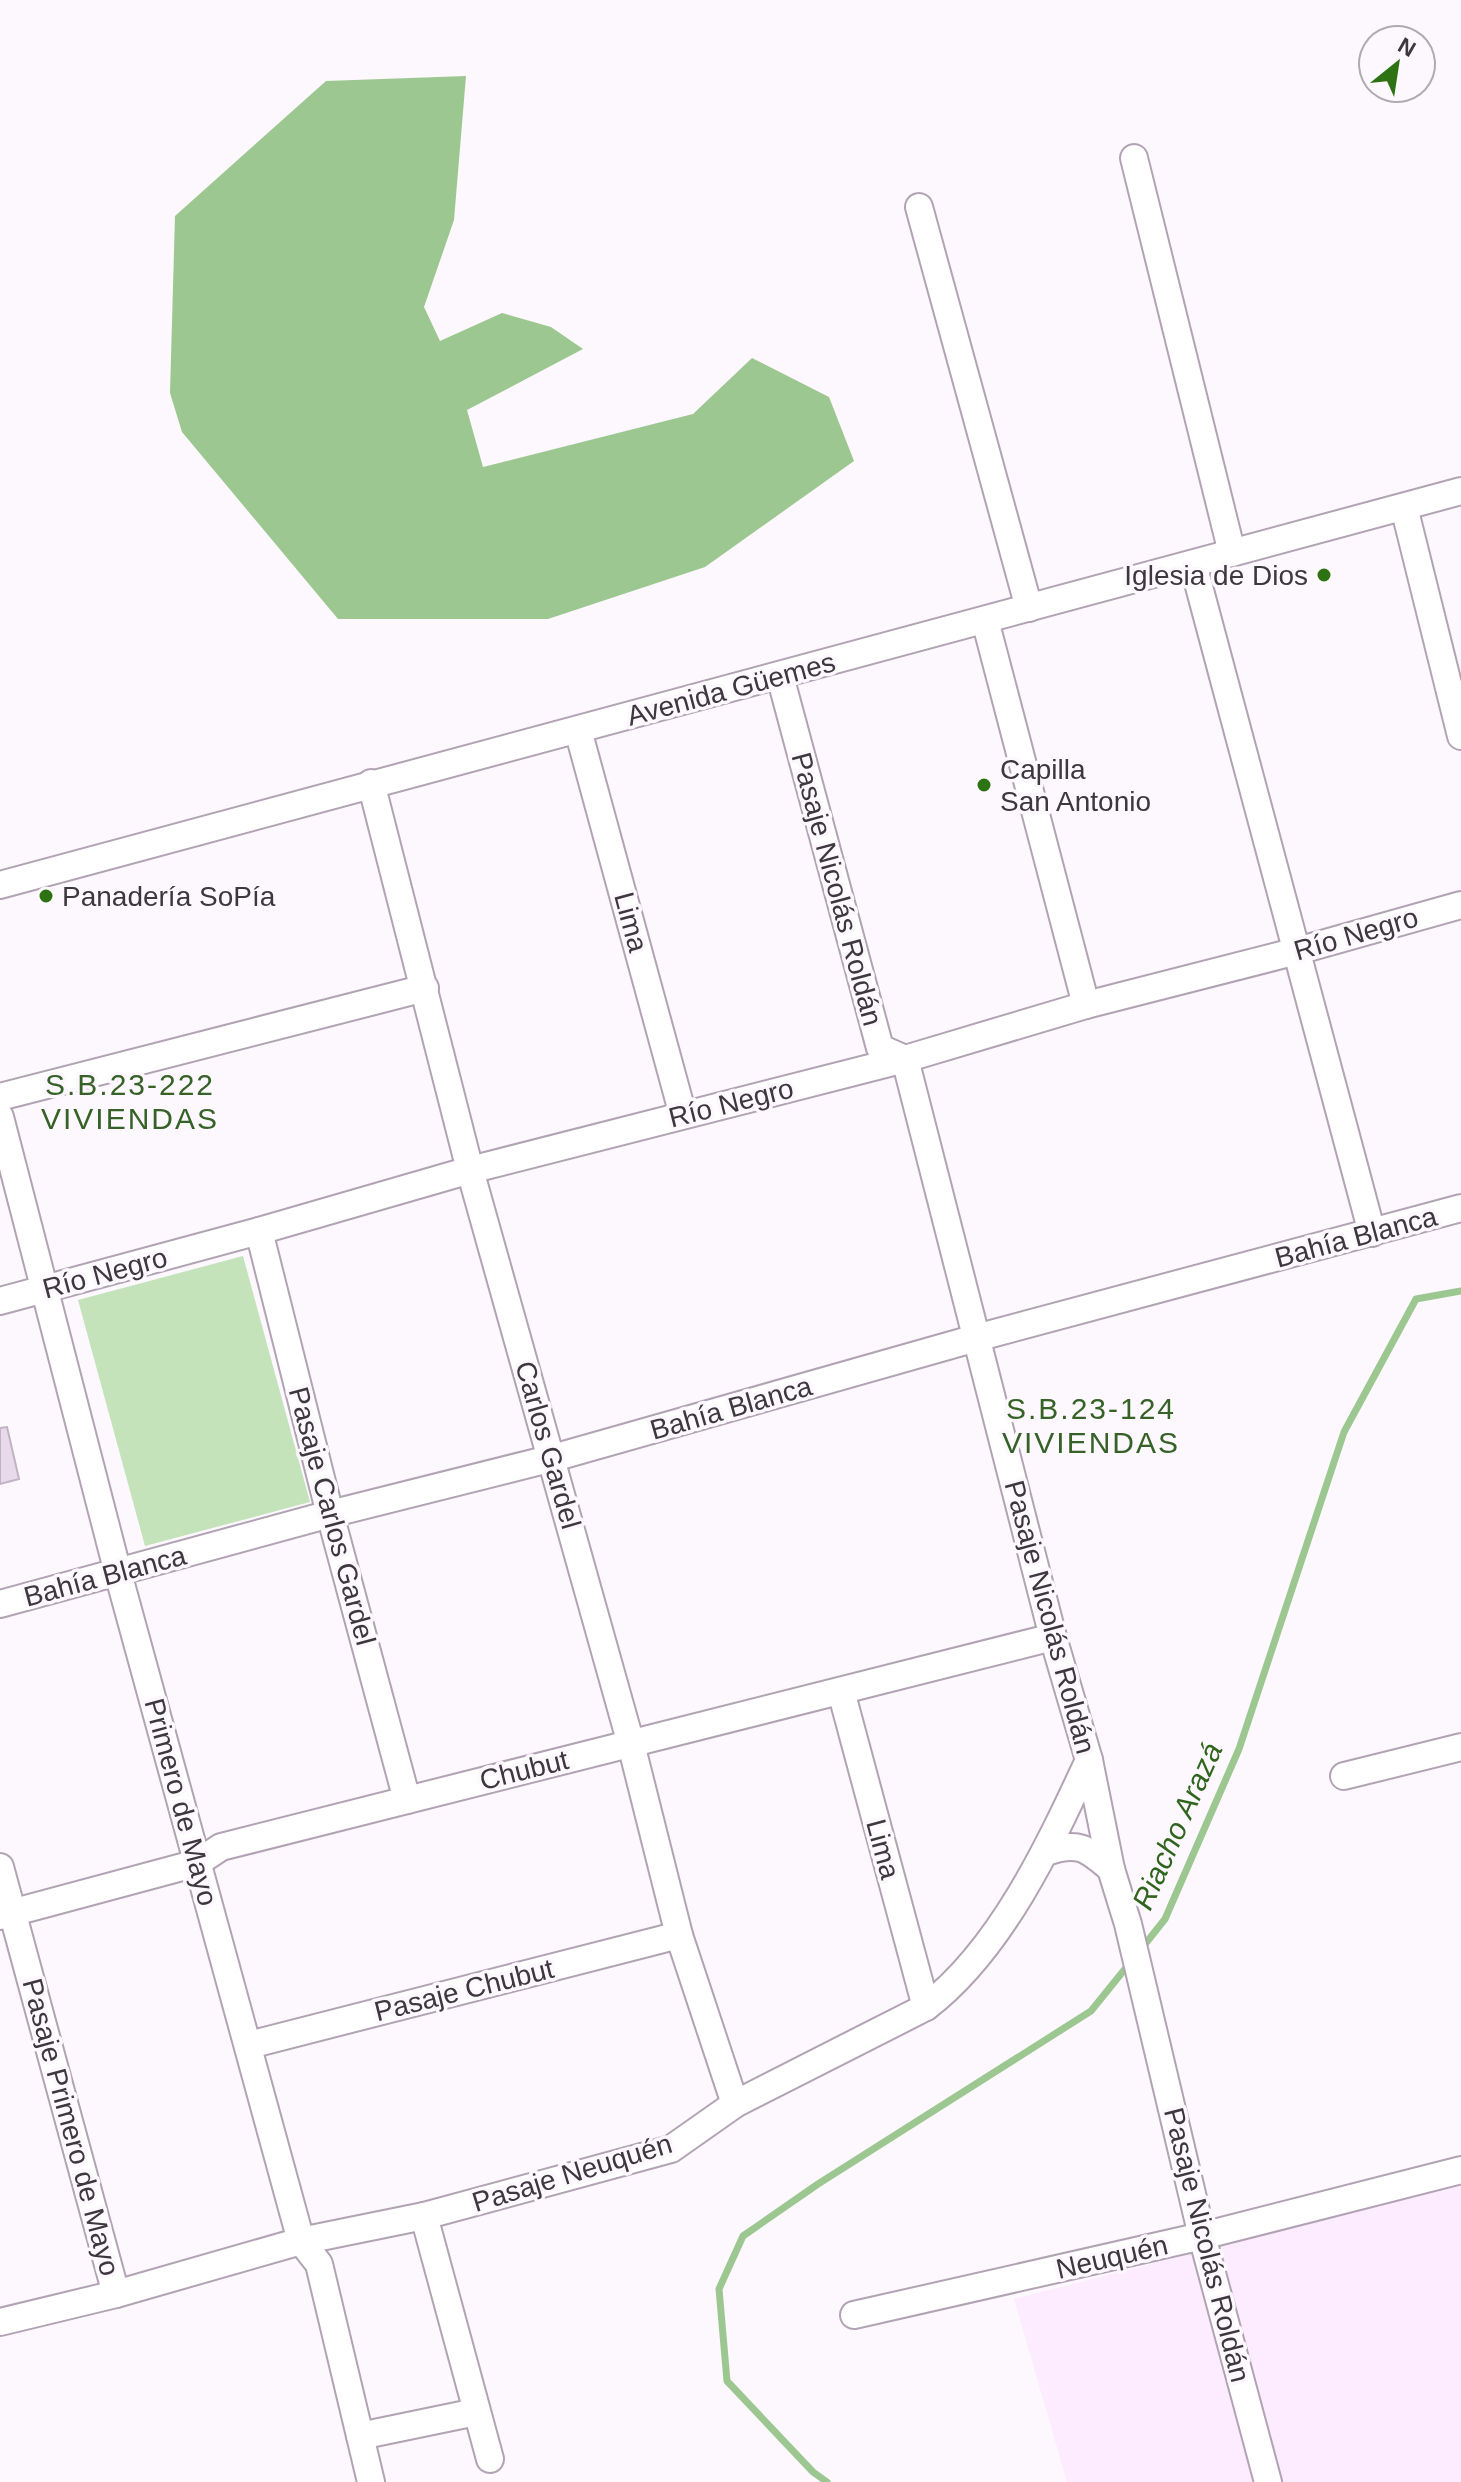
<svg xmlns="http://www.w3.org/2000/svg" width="1461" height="2482" font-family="Helvetica,sans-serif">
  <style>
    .built { fill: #fdecff }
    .green { fill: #c4e3bb }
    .water { fill: #9dc791 }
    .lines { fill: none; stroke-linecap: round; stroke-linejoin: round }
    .stream { stroke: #9dc791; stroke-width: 7 }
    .building { fill: #e9daeb; stroke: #c1b3c3; stroke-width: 2 }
    .minor-casing { stroke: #b2a3b4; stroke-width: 30 }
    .minor { stroke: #fff; stroke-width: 26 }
    .poi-dot { fill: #2e7313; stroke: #fdf7fe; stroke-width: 3 }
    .labels { text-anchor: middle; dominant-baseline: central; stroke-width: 7; stroke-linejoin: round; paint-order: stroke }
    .poi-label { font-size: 28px; fill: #3d373e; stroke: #fdf7fe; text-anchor: start }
    .street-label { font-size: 28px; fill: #3d373e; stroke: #fdf7fe }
    .neighbourhood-label { font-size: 30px; letter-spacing: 2px; fill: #366228; stroke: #fdf7fe }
    .water-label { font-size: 30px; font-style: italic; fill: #30651e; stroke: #fdf7fe }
  </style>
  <rect width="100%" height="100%" fill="#fdf7fe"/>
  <!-- built -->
  <path class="built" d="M1461,2185v297h-394l-53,-183z"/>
  <!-- green -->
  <path class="green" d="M243,1256l67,246 -165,44 -67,-246z"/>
  <!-- water -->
  <path class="water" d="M466,76l-12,144 -30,87 16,34 62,-28 49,14 32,22 -116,61 16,57 210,-53 59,-56 77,39 25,64 -149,106 -157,52h-210l-156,-187 -12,-39 5,-177 151,-135z"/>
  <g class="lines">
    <!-- stream -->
    <g class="stream">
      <path d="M1142,1948l23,-29 74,-170 105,-317 72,-133 45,-8"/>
      <path d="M827,2482l-14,-10 -86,-91 -8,-92 24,-53 75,-52 273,-173 38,-47"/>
    </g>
  </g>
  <!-- building -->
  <path class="building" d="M7,1427l12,52 -19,5v-56z"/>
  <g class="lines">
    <defs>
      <g id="minor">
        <path d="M1134,158l98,395"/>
        <path d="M919,207l110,401"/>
        <path d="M1404,507l57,229"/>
        <path d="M1193,564l179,669"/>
        <path d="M985,620l101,385"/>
        <path d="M780,676l100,372 25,11"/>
        <path d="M578,730l105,385"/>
        <path d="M371,783l99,387 161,574 48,191 56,169"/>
        <path d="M0,885l1461,-394"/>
        <path d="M905,1059l148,578 36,123 22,109 17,55 74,312 66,246"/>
        <path d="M0,1097l425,-109"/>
        <path d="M0,1117l118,456 183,668 18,23 52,218"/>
        <path d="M259,1231l71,283 77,286"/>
        <path d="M0,1301l259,-70 211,-61 435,-111 181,-54 211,-54 164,-46"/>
        <path d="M0,1604l330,-90 223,-56 423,-120 485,-130"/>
        <path d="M841,1691l85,316"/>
        <path d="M1344,1776l117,-29"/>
        <path d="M1046,1852c32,-11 41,-4 65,17"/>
        <path d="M0,1867l116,427"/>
        <path d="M0,1916l197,-53 24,-16 832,-210"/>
        <path d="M249,2045l430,-110"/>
        <path d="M424,2216l66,243"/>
        <path d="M854,2315l348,-79 259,-66"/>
        <path d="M0,2322l116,-28 185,-53 123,-25 247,-67 64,-45 191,-97c75,-57 124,-163 163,-247"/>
        <path d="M360,2436l116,-24"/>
      </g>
    </defs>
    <!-- minor casing -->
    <use href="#minor" class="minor-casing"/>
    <!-- minor -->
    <use href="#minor" class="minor"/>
  </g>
  <!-- markers -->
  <g class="poi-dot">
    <circle cx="1324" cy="575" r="8"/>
    <circle cx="984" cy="785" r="8"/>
    <circle cx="46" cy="896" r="8"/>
  </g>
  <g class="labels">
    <!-- poi labels -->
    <g class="poi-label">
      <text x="1308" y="575" text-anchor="end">Iglesia de Dios</text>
      <text x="1000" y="769">Capilla<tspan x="1000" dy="32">San Antonio</tspan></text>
      <text x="62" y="896">Panadería SoPía</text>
    </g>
    <!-- street labels -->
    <g class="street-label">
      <text transform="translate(731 689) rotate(-15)">Avenida Güemes</text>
      <text transform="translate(837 889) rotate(75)">Pasaje Nicolás Roldán</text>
      <text transform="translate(631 922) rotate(75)">Lima</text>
      <text transform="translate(1356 934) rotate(-16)">Río Negro</text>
      <text transform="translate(731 1103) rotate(-14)">Río Negro</text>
      <text transform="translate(1356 1237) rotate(-15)">Bahía Blanca</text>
      <text transform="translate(105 1273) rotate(-15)">Río Negro</text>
      <text transform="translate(731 1408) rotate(-16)">Bahía Blanca</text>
      <text transform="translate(548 1445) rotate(74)">Carlos Gardel</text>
      <text transform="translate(332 1516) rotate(75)">Pasaje Carlos Gardel</text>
      <text transform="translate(105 1576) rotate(-15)">Bahía Blanca</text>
      <text transform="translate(1050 1617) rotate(75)">Pasaje Nicolás Roldán</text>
      <text transform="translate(524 1770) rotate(-14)">Chubut</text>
      <text transform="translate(181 1802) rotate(75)">Primero de Mayo</text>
      <text transform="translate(883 1849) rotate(75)">Lima</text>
      <text transform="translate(464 1990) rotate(-14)">Pasaje Chubut</text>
      <text transform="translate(71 2127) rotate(75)">Pasaje Primero de Mayo</text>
      <text transform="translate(572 2173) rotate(-17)">Pasaje Neuquén</text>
      <text transform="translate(1207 2245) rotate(76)">Pasaje Nicolás Roldán</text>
      <text transform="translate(1112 2257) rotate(-13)">Neuquén</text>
    </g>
    <!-- neighbourhood labels -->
    <g class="neighbourhood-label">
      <text x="130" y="1084">S.B.23-222<tspan x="130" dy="34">VIVIENDAS</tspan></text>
      <text x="1091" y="1408">S.B.23-124<tspan x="1091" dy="34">VIVIENDAS</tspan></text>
    </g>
    <!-- water labels -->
    <g class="water-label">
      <text transform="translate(1177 1826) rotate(-66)">Riacho Arazá</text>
    </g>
  </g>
  <!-- north arrow -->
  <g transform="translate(1397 64) rotate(30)"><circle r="38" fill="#fdf7fe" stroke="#b0aab1" stroke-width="2"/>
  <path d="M0-6L14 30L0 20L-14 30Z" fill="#2e7313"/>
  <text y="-12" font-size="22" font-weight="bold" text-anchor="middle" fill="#3d373e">N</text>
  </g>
</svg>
